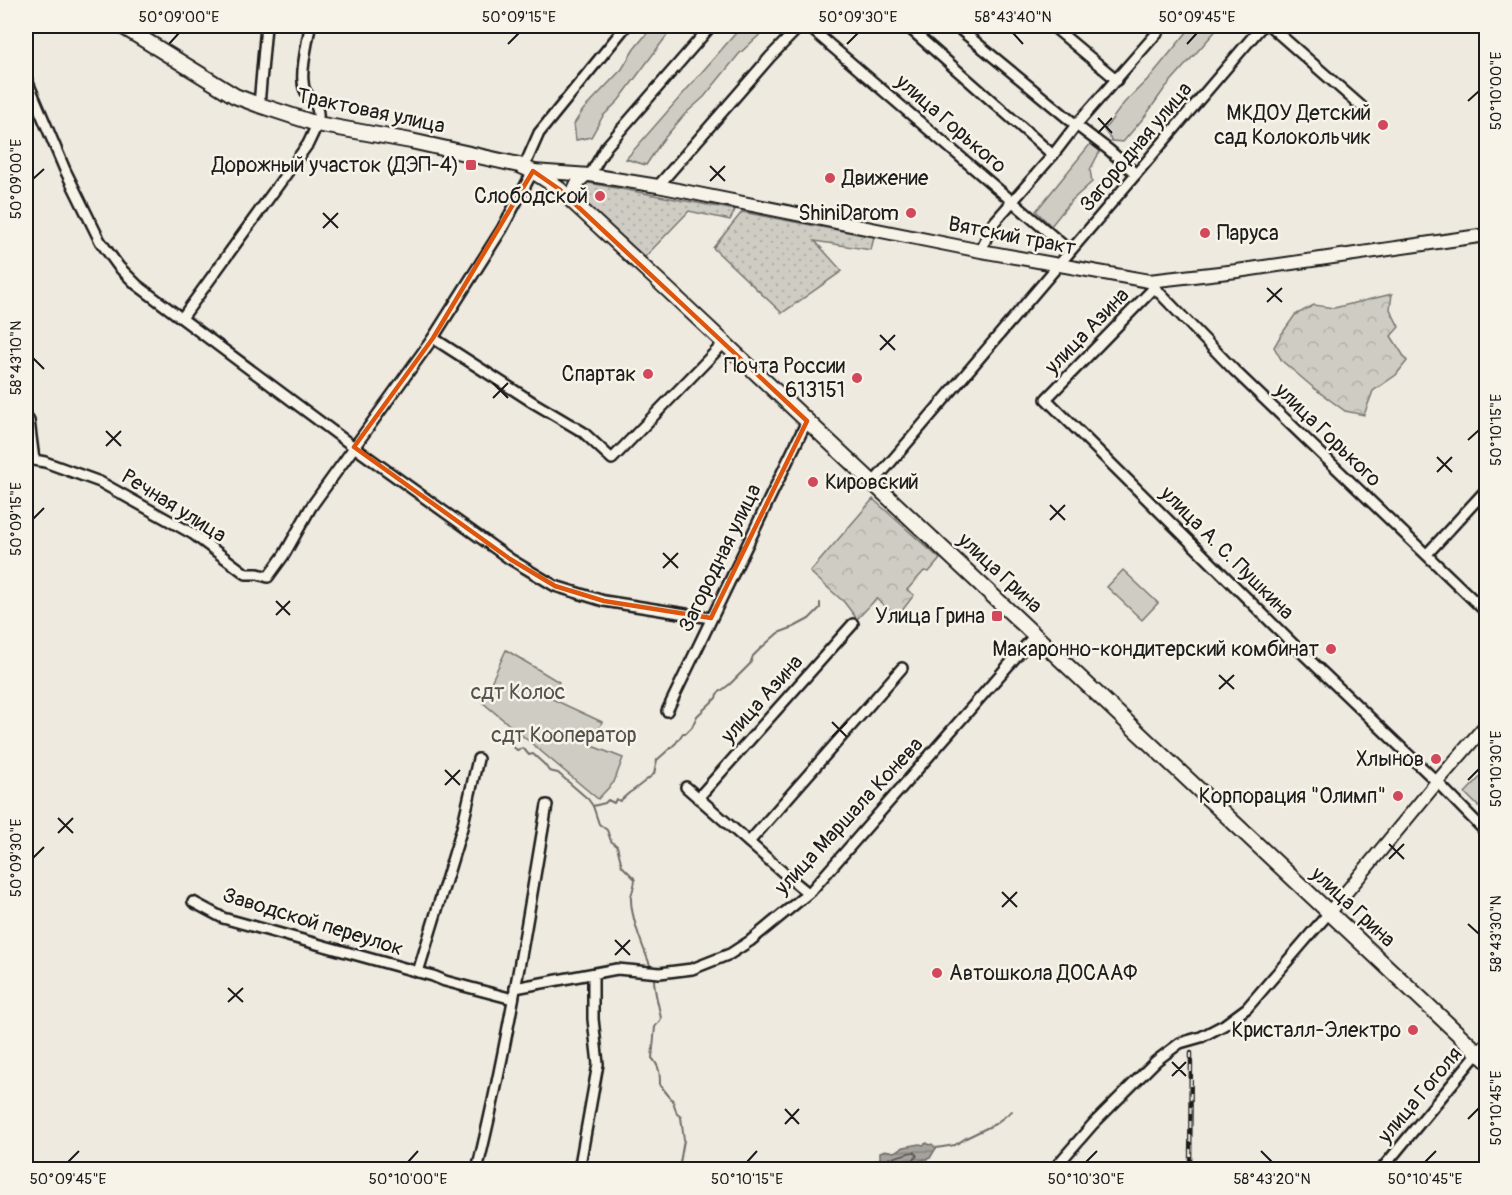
<svg xmlns="http://www.w3.org/2000/svg" width="1512" height="1195" font-family="Pangolin,sans-serif">
  <style>
    .grass { fill: url(#grass-dots); stroke: #767470; stroke-width: 1.5 }
    .forest { fill: url(#forest-crowns); stroke: #767470; stroke-width: 1.5 }
    .garden { fill: #cfccc3; stroke: #767470; stroke-width: 1.5 }
    .water { fill: url(#water-rules); stroke: #6f6d69; stroke-width: 1.5 }
    .lines { fill: none; stroke-linecap: round; stroke-linejoin: round }
    .shore { stroke: #535250; stroke-width: 1.5 }
    .stream { stroke: #6f6d69; stroke-width: 2 }
    .minor-casing { stroke: #1c1c1c; stroke-width: 14 }
    .major-casing { stroke: #1c1c1c; stroke-width: 16 }
    .highway-casing { stroke: #1c1c1c; stroke-width: 18 }
    .minor { stroke: #f7f3e8; stroke-width: 9 }
    .major { stroke: #f7f3e8; stroke-width: 12 }
    .highway { stroke: #f7f3e8; stroke-width: 14 }
    .rail-casing { stroke: #1c1c1c; stroke-width: 4.5 }
    .rail { stroke: #f7f3e8; stroke-width: 2; stroke-dasharray: 7; stroke-linecap: butt }
    .marked { fill: none; stroke: #de560d; stroke-width: 4.5; stroke-linejoin: round }
    .ticks { fill: none; stroke: #1c1c1c; stroke-width: 2 }
    .poi-dot { fill: #d1495b; stroke: #f7f3e8; stroke-width: 2 }
    .labels { text-anchor: middle; dominant-baseline: central; stroke-width: 5; stroke-linejoin: round; paint-order: stroke }
    .street-label { font-size: 21px; fill: #1c1c1c; stroke: #f7f3e8 }
    .poi-label { font-size: 21px; fill: #1c1c1c; stroke: #f7f3e8; text-anchor: end }
    .park-label { font-size: 21px; fill: #52514e; stroke: #f7f3e8 }
    .neatline { fill: none; stroke: #1c1c1c; stroke-width: 2 }
    .ticks-label { font-size: 15px; text-anchor: middle; fill: #1c1c1c }
  </style>
  <defs>
    <pattern id="grass-dots" width="8" height="8" patternUnits="userSpaceOnUse" patternTransform="scale(1.5)"><rect width="8" height="8" fill="#cfccc3"/><path d="M2 2h.1M6 6h.1" fill="none" stroke="#b1afa7" stroke-width="1.8" stroke-linecap="round"/></pattern>
    <pattern id="forest-crowns" width="20" height="18" patternUnits="userSpaceOnUse" patternTransform="scale(1.5)"><rect width="20" height="18" fill="#cfccc3"/><path d="M2 6a3 3 0 1 1 6 0M12 15a3 3 0 1 1 6 0" fill="none" stroke="#b1afa7"/></pattern>
    <pattern id="water-rules" width="6" height="5" patternUnits="userSpaceOnUse" patternTransform="scale(1.5)"><rect width="6" height="5" fill="#a6a39d"/><path d="M0 2.5h6" fill="none" stroke="#86847f"/></pattern>
  </defs>
  <rect width="100%" height="100%" fill="#eeeae0"/>
  <filter id="ink" filterUnits="userSpaceOnUse"><feTurbulence type="fractalNoise" baseFrequency=".0167" numOctaves="2"/><feDisplacementMap in="SourceGraphic" scale="12" xChannelSelector="R" yChannelSelector="G"/><feConvolveMatrix kernelMatrix="1 2 1 2 8 2 1 2 1" color-interpolation-filters="sRGB"/></filter>
  <g filter="url(#ink)">
    <!-- grass -->
    <g class="grass">
      <path d="M589,183l146,27 -5,10 -41,-9 -46,48 -59,-56 -4,-9 2,-6z"/>
      <path d="M742,212l132,25 -3,13 -56,-9 27,30 -60,42 -69,-65z"/>
    </g>
    <!-- forest -->
    <g class="forest">
      <path d="M1392,294l-2,15 9,18 -8,9 16,25 -11,14 -23,16 -9,24 -19,-4 -30,-22 -33,-28 -8,-14 7,-12 14,-20 19,-10 20,3z"/>
      <path d="M873,499l67,60 -11,13 -5,-1 -17,19 7,5 -16,21 -22,-17 -19,20 -13,-17 -34,-30z"/>
    </g>
    <!-- garden -->
    <g class="garden">
      <path d="M653,26h21l-55,74 -16,16 -12,21 -15,3 -2,-16 9,-14 39,-41 12,-20z"/>
      <path d="M742,26h27l-30,28 -35,43 -19,17 -23,27 -16,24 -20,-6z"/>
      <path d="M1192,26h28l-55,62 -19,27 -23,27 -11,-1 -8,-11 20,-27 27,-27z"/>
      <path d="M1091,143l9,8 -10,19 2,12 -21,19 -20,25 -15,-15z"/>
      <path d="M1123,570l35,33 -16,17 -35,-33z"/>
      <path d="M506,650l53,32 -9,16 52,24 -10,24 31,12 -9,24 -16,17 -116,-97z"/>
      <path d="M1485,772l1,1v41l-21,-21z"/>
    </g>
    <!-- water -->
    <path class="water" d="M927,1143l2,2 3,-1 4,4 -6,10 -10,3 -5,6 -9,2h-22l-4,-10v-7l5,-2 9,2 10,-5 16,-3 3,1z"/>
    <g class="lines">
      <!-- shore -->
      <path class="shore" d="M889,1170l-2,-9 2,-3c9,0 17,-6 26,-6l2,4 -8,8 -1,6"/>
      <!-- stream -->
      <g class="stream">
        <path d="M507,740l4,5 6,5 6,-2 6,7 4,-1 12,11 4,6 9,2 30,26 5,7 6,18 8,6 4,11 6,5 5,20 13,13c0,7 -3,12 -4,18 -1,20 14,55 21,73"/>
        <path d="M593,806l12,-3 3,-3 6,3 2,-4 4,2 9,-8 6,-4 19,-15 3,-14 19,-17 7,-10h3l6,-6 5,-11 19,-18 1,-4 13,-10 20,-20 3,-8 7,-7 18,-16 16,-6 15,-8 11,-11v-5"/>
        <path d="M654,975c-1,15 5,29 7,44l-6,8 -3,31c8,9 8,16 8,27l13,16 4,13 4,3 3,23 -4,23 1,7"/>
        <path d="M936,1148l19,-3 11,-7 29,-14 17,-13"/>
        <path d="M865,1170l7,-8 8,-3"/>
      </g>
      <defs>
        <g id="minor">
          <path d="M808,26l262,225"/>
          <path d="M907,26l146,129"/>
          <path d="M956,26l120,99 33,25 27,24"/>
          <path d="M1270,26l92,81"/>
          <path d="M1056,29l61,51"/>
          <path d="M26,78l39,92 35,71 19,26 18,18 217,162 156,112 45,27 49,15 107,17"/>
          <path d="M259,105l7,-79"/>
          <path d="M524,167l15,-34 87,-107"/>
          <path d="M590,175l16,-28 105,-121"/>
          <path d="M658,186l112,-129 30,-31"/>
          <path d="M981,251l10,-25 62,-71 23,-30 87,-99"/>
          <path d="M1150,283l84,87 252,242"/>
          <path d="M1154,288l-108,111 250,248 141,135 49,50"/>
          <path d="M182,318l126,-174c7,-15 16,-29 5,-43 -6,-7 -10,-11 -10,-20 -2,-14 5,-40 7,-55"/>
          <path d="M433,338l101,65 49,29 29,27 112,-116"/>
          <path d="M26,416l3,5 5,39 11,2 55,20 93,52 53,40h12l10,3 16,-22 27,-48 122,-169 69,-109 31,-58"/>
          <path d="M873,483l389,-457"/>
          <path d="M1427,554l59,-64"/>
          <path d="M667,711l140,-290"/>
          <path d="M686,787l100,88 22,18"/>
          <path d="M698,798l155,-174"/>
          <path d="M749,842l153,-174"/>
          <path d="M193,902l30,16 210,58 12,5 68,18"/>
          <path d="M418,972l44,-144 16,-69"/>
          <path d="M515,988l102,-19 43,4 32,-4 38,-15 20,-13 61,-50 224,-256"/>
          <path d="M477,1170c30,-121 49,-243 70,-365"/>
          <path d="M579,1170l19,-106 -5,-45v-45"/>
          <path d="M1053,1170l40,-46 63,-63 24,-18 21,-6 23,-12 23,-17 67,-78 15,-17"/>
          <path d="M1381,1170l105,-127"/>
        </g>
        <g id="major">
          <path d="M533,171l57,4 68,11 323,65 168,30 88,-10 249,-36"/>
          <path d="M574,203c-3,-12 2,-21 12,-28"/>
          <path d="M1329,913l108,-131 49,-57"/>
        </g>
        <path id="highway" d="M122,26l113,70 24,9 58,19 94,17 108,24c15,6 27,14 40,24l108,100 819,771"/>
      </defs>
      <!-- minor casing -->
      <use href="#minor" class="minor-casing"/>
      <!-- major casing -->
      <use href="#major" class="major-casing"/>
      <!-- highway casing -->
      <use href="#highway" class="highway-casing"/>
      <!-- minor -->
      <use href="#minor" class="minor"/>
      <!-- major -->
      <use href="#major" class="major"/>
      <!-- highway -->
      <use href="#highway" class="highway"/>
      <defs>
        <path id="rail" d="M1190,1170l1,-117"/>
      </defs>
      <!-- rail casing -->
      <use href="#rail" class="rail-casing"/>
      <!-- rail -->
      <use href="#rail" class="rail"/>
    </g>
  </g>
  <!-- marked area -->
  <path class="marked" d="M533,171l26,18 248,232 -96,197 -107,-17 -49,-15 -45,-27 -156,-112 79,-109z"/>
  <!-- ticks -->
  <path class="ticks" d="M1013,33l10,11M169,44l10,-11M508,44l11,-11M847,44l11,-11M1187,44l10,-11M1468,101l11,-10M1098,118l14,15M1098,133l14,-15M710,166l15,15M33,179l11,-10M710,181l15,-15M323,213l15,15M323,228l15,-15M1267,288l15,14M1267,302l15,-14M880,335l15,15M880,350l15,-15M33,358l11,11M493,383l15,15M493,398l15,-15M106,431l15,15M1468,440l11,-10M106,446l15,-15M1437,457l15,15M1437,472l15,-15M1050,505l15,15M33,519l11,-11M1050,520l15,-15M663,553l15,15M663,568l15,-15M276,601l14,14M276,615l14,-14M1219,675l15,14M1219,689l15,-14M832,722l15,15M832,737l15,-15M445,770l15,15M1468,780l11,-11M445,785l15,-15M58,818l15,15M58,833l15,-15M1389,844l15,15M33,858l11,-11M1389,859l15,-15M1002,892l15,15M1002,907l15,-15M1468,924l11,10M615,940l15,15M615,955l15,-15M228,988l15,14M228,1002l15,-14M1172,1062l14,14M1172,1076l14,-14M785,1109l14,15M1468,1119l11,-11M785,1124l14,-15M1261,1151l11,11M68,1162l11,-11M408,1162l10,-11M747,1162l10,-11M1086,1162l11,-11M1425,1162l11,-11"/>
  <!-- markers -->
  <g class="poi-dot">
    <circle cx="1383" cy="125" r="6"/>
    <rect x="465" y="159" width="12" height="12" rx="3"/>
    <circle cx="830" cy="178" r="6"/>
    <circle cx="600" cy="196" r="6"/>
    <circle cx="911" cy="213" r="6"/>
    <circle cx="1205" cy="233" r="6"/>
    <circle cx="648" cy="374" r="6"/>
    <circle cx="857" cy="378" r="6"/>
    <circle cx="813" cy="482" r="6"/>
    <rect x="991" y="610" width="12" height="12" rx="3"/>
    <circle cx="1331" cy="649" r="6"/>
    <circle cx="1436" cy="759" r="6"/>
    <circle cx="1398" cy="796" r="6"/>
    <circle cx="937" cy="973" r="6"/>
    <circle cx="1413" cy="1030" r="6"/>
  </g>
  <g class="labels">
    <!-- street labels -->
    <g class="street-label">
      <text transform="translate(371 111) rotate(12)">Трактовая улица</text>
      <text transform="translate(951 124) rotate(41)">улица Горького</text>
      <text transform="translate(1136 147) rotate(-50)">Загородная улица</text>
      <text transform="translate(1012 236) rotate(11)">Вятский тракт</text>
      <text transform="translate(1087 331) rotate(-46)">улица Азина</text>
      <text transform="translate(1328 435) rotate(44)">улица Горького</text>
      <text transform="translate(174 506) rotate(32)">Речная улица</text>
      <text transform="translate(1227 553) rotate(45)">улица А. С. Пушкина</text>
      <text transform="translate(720 558) rotate(-64)">Загородная улица</text>
      <text transform="translate(1000 573) rotate(43)">улица Грина</text>
      <text transform="translate(762 699) rotate(-48)">улица Азина</text>
      <text transform="translate(849 816) rotate(-47)">улица Маршала Конева</text>
      <text transform="translate(1353 907) rotate(43)">улица Грина</text>
      <text transform="translate(313 922) rotate(17)">Заводской переулок</text>
      <text transform="translate(1420 1095) rotate(-50)">улица Гоголя</text>
    </g>
    <!-- poi labels -->
    <g class="poi-label">
      <text x="1371" y="113">МКДОУ Детский<tspan x="1371" dy="24">сад Колокольчик</tspan></text>
      <text x="459" y="165">Дорожный участок (ДЭП-4)</text>
      <text x="842" y="178" text-anchor="start">Движение</text>
      <text x="588" y="196">Слободской</text>
      <text x="899" y="213">ShiniDarom</text>
      <text x="1217" y="233" text-anchor="start">Паруса</text>
      <text x="845" y="366">Почта России<tspan x="845" dy="24">613151</tspan></text>
      <text x="636" y="374">Спартак</text>
      <text x="825" y="482" text-anchor="start">Кировский</text>
      <text x="985" y="616">Улица Грина</text>
      <text x="1319" y="649">Макаронно-кондитерский комбинат</text>
      <text x="1424" y="759">Хлынов</text>
      <text x="1386" y="796">Корпорация "Олимп"</text>
      <text x="949" y="973" text-anchor="start">Автошкола ДОСААФ</text>
      <text x="1401" y="1030">Кристалл-Электро</text>
    </g>
    <!-- park labels -->
    <g class="park-label">
      <text x="518" y="692">сдт Колос</text>
      <text x="564" y="735">сдт Кооператор</text>
    </g>
  </g>
  <!-- margin -->
  <rect width="1512" height="1195" fill="none" stroke="#f7f3e8" stroke-width="66"/>
  <rect x="33" y="33" width="1446" height="1129" class="neatline"/>
  <g class="ticks-label">
    <text x="179" y="22">50°09'00"E</text>
    <text x="519" y="22">50°09'15"E</text>
    <text x="858" y="22">50°09'30"E</text>
    <text x="1013" y="22">58°43'40"N</text>
    <text x="1197" y="22">50°09'45"E</text>
    <text transform="translate(1496 91) rotate(-90)" y="5">50°10'00"E</text>
    <text transform="translate(16 179) rotate(-90)" y="5">50°09'00"E</text>
    <text transform="translate(16 358) rotate(-90)" y="5">58°43'10"N</text>
    <text transform="translate(1496 430) rotate(-90)" y="5">50°10'15"E</text>
    <text transform="translate(16 519) rotate(-90)" y="5">50°09'15"E</text>
    <text transform="translate(1496 769) rotate(-90)" y="5">50°10'30"E</text>
    <text transform="translate(16 858) rotate(-90)" y="5">50°09'30"E</text>
    <text transform="translate(1496 934) rotate(-90)" y="5">58°43'30"N</text>
    <text transform="translate(1496 1108) rotate(-90)" y="5">50°10'45"E</text>
    <text x="68" y="1184">50°09'45"E</text>
    <text x="408" y="1184">50°10'00"E</text>
    <text x="747" y="1184">50°10'15"E</text>
    <text x="1086" y="1184">50°10'30"E</text>
    <text x="1272" y="1184">58°43'20"N</text>
    <text x="1425" y="1184">50°10'45"E</text>
  </g>
</svg>
